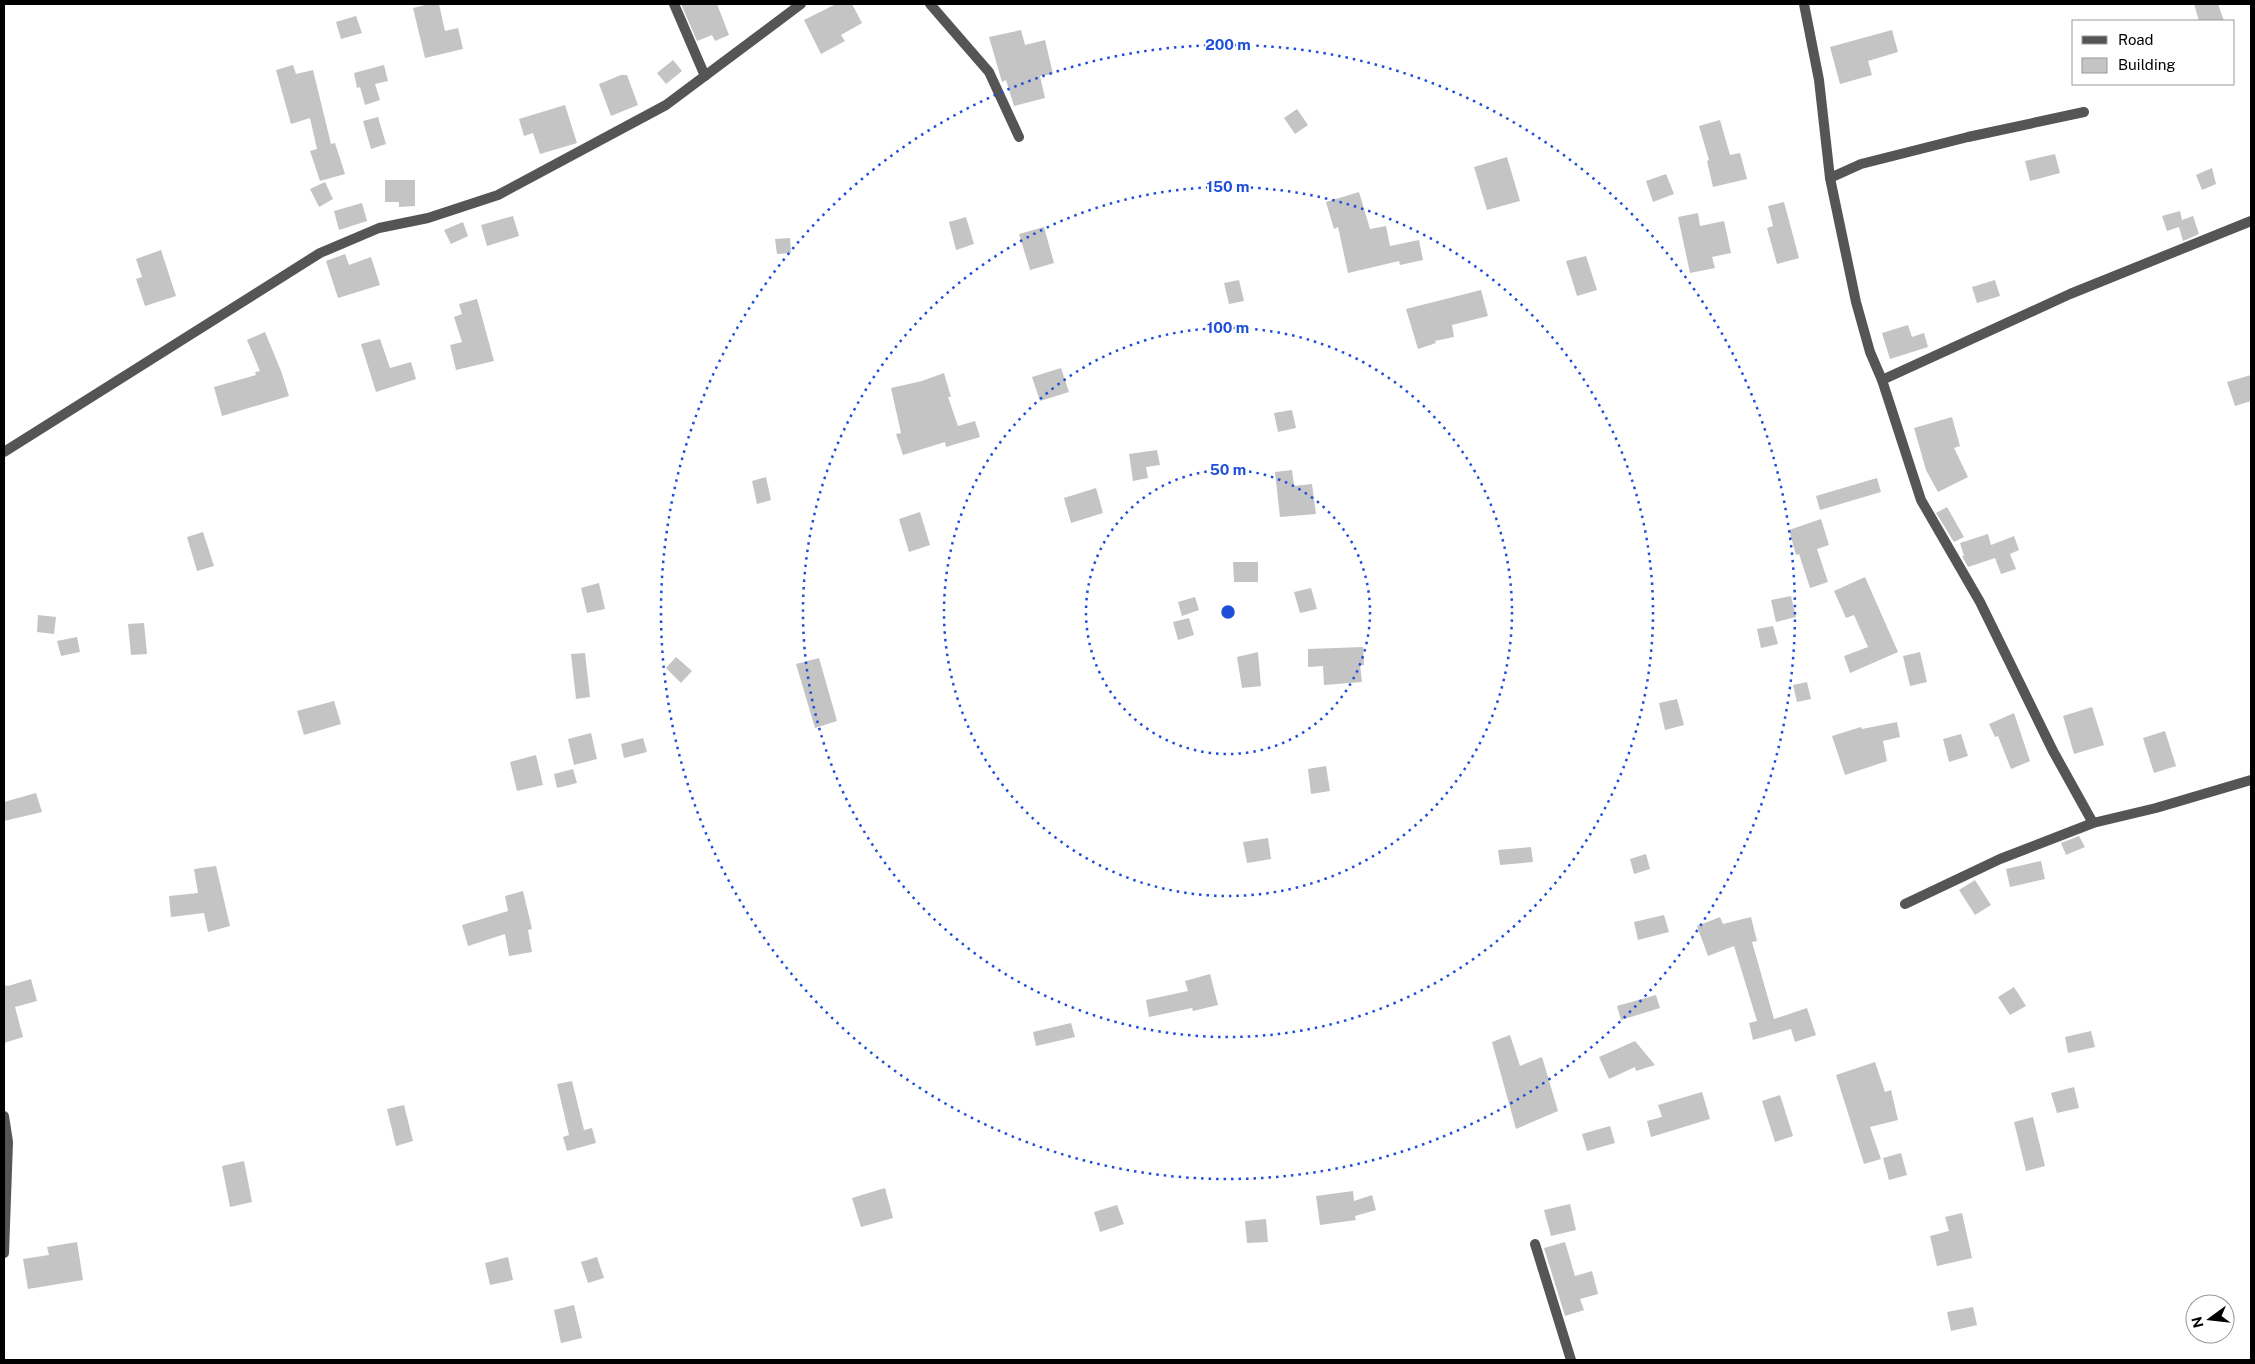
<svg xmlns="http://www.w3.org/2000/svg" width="2255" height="1364" font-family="'Public Sans',sans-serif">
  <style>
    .building { fill: #c4c4c4 }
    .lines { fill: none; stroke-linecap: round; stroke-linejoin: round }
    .street { stroke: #555; stroke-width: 10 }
    .ring { fill: none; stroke: #1d4ed8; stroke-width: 2.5; stroke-dasharray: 2.5 5 }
    .centre { fill: #1d4ed8; stroke: #fff; stroke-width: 2.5 }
    .ring-label { font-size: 15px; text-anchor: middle; font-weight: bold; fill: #1d4ed8; stroke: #fff; stroke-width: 4; stroke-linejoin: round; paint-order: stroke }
  </style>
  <rect width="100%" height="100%" fill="#fff"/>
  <!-- building -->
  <g class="building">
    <path d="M430,4h9l6,27 13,-3 5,21 -38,9 -12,-50z"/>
    <path d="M681,4h36l12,31 -14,6 -3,-6 -15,6z"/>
    <path d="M836,4h16l10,19 -21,12 4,6 -24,13 -17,-34z"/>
    <path d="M2194,4h24l6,17h-25z"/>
    <path d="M356,16l6,17 -21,6 -5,-17z"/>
    <path d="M1021,30l4,15 20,-5 8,34 -13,2 5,22 -31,8 -8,-26 -4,2 -13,-45z"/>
    <path d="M1892,30l6,22 -30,9 4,14 -32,9 -10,-37z"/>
    <path d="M673,60l9,11 -16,13 -9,-11z"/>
    <path d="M293,65l3,9 17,-4 18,74 4,-1 10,31 -25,7 -10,-30 7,-2 -7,-31 -19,6 -15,-54z"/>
    <path d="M384,65l4,16 -13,3 5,16 -15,5 -5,-18 -3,1 -3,-15z"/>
    <path d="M621,75h6l11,30 -27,11 -12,-32z"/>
    <path d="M565,105l12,38 -37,11 -7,-21 -9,3 -5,-17z"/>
    <path d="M1297,109l11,16 -13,9 -11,-16z"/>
    <path d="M378,117l8,27 -15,5 -8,-28z"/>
    <path d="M1720,120l10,35 10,-2 7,26 -34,8 -6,-26 2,-1 -10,-34z"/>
    <path d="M2055,154l5,19 -30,8 -5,-20z"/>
    <path d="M1507,157l13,44 -33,9 -13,-43z"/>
    <path d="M2212,168l4,16 -14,6 -6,-15z"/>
    <path d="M1666,174l8,20 -21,8 -7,-21z"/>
    <path d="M385,180h30v26l-16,1v-5h-14z"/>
    <path d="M325,182l8,17 -14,8 -9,-18z"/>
    <path d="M1359,192l11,37 16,-3 4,20 29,-6 4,20 -23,5 -1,-4 -51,12 -10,-46 -4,2 -8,-27z"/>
    <path d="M1784,202l15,56 -22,6 -10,-36 6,-2 -5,-20z"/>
    <path d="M362,203l5,18 -28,9 -5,-19z"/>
    <path d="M2180,211l2,9 11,-4 6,18 -16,7 -4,-14 -12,4 -5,-15z"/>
    <path d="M1698,213l2,13 24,-5 7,32 -19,4 3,11 -25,5 -12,-56z"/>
    <path d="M513,216l6,20 -32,10 -6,-21z"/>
    <path d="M966,217l8,27 -18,6 -7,-28z"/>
    <path d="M463,222l5,14 -17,8 -7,-14z"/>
    <path d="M1044,227l10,36 -24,7 -11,-36z"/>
    <path d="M790,238l1,15 -14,1 -2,-15z"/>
    <path d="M161,250l15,46 -31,10 -9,-27 6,-2 -6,-18z"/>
    <path d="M345,254l4,11 22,-8 9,28 -42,13 -12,-37z"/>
    <path d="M1586,256l11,34 -20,6 -11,-35z"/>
    <path d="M1239,280l5,21 -15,3 -5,-21z"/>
    <path d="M1995,280l5,16 -23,7 -5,-16z"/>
    <path d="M1481,290l7,26 -36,9 2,12 -19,4 1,2 -18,6 -12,-40z"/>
    <path d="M477,299l17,62 -38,9 -6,-25 12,-3 -8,-25 8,-3 -3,-10z"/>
    <path d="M1908,325l4,12 12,-4 4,14 -38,12 -8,-26z"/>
    <path d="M265,332l16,39 8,25 -67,20 -8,-29 42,-12 -1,-3 5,-1 -13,-31z"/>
    <path d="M380,339l10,29 21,-6 5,17 -40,13 -15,-48z"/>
    <path d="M1061,368l8,24 -29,9 -8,-24z"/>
    <path d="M944,373l7,24h-3l10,29 17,-5 5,16 -34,10 -1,-5 -42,13 -7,-21 5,-1 -10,-45 31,-7z"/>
    <path d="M2251,375v26l-16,5 -8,-24z"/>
    <path d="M1292,410l4,18 -18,4 -4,-19z"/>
    <path d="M1952,417l8,29 -6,2 14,29 -30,15 -12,-22 -12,-42z"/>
    <path d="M1157,450l3,15 -14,2 2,11 -15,3 -4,-27z"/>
    <path d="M1292,470l2,16 18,-2 4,30 -36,3 -5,-45z"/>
    <path d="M766,477l5,23 -14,4 -5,-23z"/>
    <path d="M1877,478l4,14 -61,18 -4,-14z"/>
    <path d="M1096,488l7,25 -32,10 -7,-25z"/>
    <path d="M1947,507l17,30 -10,5 -18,-29z"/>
    <path d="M920,512l10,33 -21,7 -10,-33z"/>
    <path d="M1821,519l8,26 -12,4 11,33 -18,6 -11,-34 -3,1 -7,-25z"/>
    <path d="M203,532l11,34 -17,5 -10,-34z"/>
    <path d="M1988,534l3,11 23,-9 5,14 -9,4 6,15 -15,5 -6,-16 -27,9 -6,-11h2l-4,-13z"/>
    <path d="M1233,562h25v20h-24z"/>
    <path d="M1865,577l33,75 -48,21 -6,-17 24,-9 -14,-32 -8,3 -12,-27z"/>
    <path d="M599,583l6,26 -18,4 -6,-25z"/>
    <path d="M1311,588l6,21 -17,4 -6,-21z"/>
    <path d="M1791,596l5,21 -20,5 -5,-22z"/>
    <path d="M1195,597l4,13 -17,6 -4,-14z"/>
    <path d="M38,615l18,2 -2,17 -17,-2z"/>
    <path d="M1189,618l5,17 -16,5 -5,-18z"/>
    <path d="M144,623l3,31 -16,1 -3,-31z"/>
    <path d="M1773,626l5,18 -17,4 -4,-19z"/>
    <path d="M77,637l3,15 -19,4 -4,-15z"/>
    <path d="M1363,647l1,18h-4l2,17 -38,3 -1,-19 -15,1v-18z"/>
    <path d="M1258,652l3,34 -19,2 -5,-31z"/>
    <path d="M1920,652l7,30 -17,4 -7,-30z"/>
    <path d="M585,653l5,44 -14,2 -5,-45z"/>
    <path d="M676,657l16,14 -11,12 -15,-15z"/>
    <path d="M819,658l18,63 -22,7 -19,-64z"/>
    <path d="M1807,682l4,17 -14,3 -4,-17z"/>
    <path d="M1677,699l7,26 -19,5 -6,-27z"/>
    <path d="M334,701l7,23 -37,11 -7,-24z"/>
    <path d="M2092,707l12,38 -30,9 -11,-38z"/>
    <path d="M2014,713l16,48 -19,8 -13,-33 -3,1 -6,-13z"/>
    <path d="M1897,722l3,15 -17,4 4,20 -42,14 -13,-39 29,-9 1,2z"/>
    <path d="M2165,731l11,35 -22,7 -11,-35z"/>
    <path d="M591,733l6,26 -23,6 -6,-26z"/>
    <path d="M1961,734l7,22 -19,6 -6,-23z"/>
    <path d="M643,738l4,14 -23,6 -3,-14z"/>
    <path d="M536,755l7,30 -26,6 -7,-29z"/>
    <path d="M1326,766l4,25 -19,3 -3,-25z"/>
    <path d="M573,769l4,14 -20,5 -3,-14z"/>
    <path d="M36,793l6,19 -38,9v-19z"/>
    <path d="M2079,836l6,11 -19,8 -5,-12z"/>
    <path d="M1268,838l3,21 -24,4 -4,-21z"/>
    <path d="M1531,847l2,15 -33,3 -2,-15z"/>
    <path d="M1646,854l4,15 -16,5 -4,-15z"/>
    <path d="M2041,861l4,18 -35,8 -4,-18z"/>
    <path d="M216,866l14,60 -22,6 -4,-19 -33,4 -2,-21 29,-3 -4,-24z"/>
    <path d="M1975,880l16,25 -16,10 -16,-25z"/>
    <path d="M523,891l9,38 -4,1 4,22 -23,4 -4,-22 -37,12 -6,-21 46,-14 -3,-15z"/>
    <path d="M1664,915l5,17 -31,8 -4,-18z"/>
    <path d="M1720,917l3,7 28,-7 6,24 -5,1 22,77 33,-11 9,27 -21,7 -4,-13 -38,11 -4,-17 8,-2 -23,-75 -26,10 -11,-30z"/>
    <path d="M1210,974l8,31 -25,6 -1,-3 -43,9 -3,-17 42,-9 -3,-10z"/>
    <path d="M31,979l6,22 -22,6 8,30 -19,6v-58l4,1z"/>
    <path d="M2014,987l12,19 -16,9 -12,-18z"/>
    <path d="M1656,995l4,13 -39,12 -4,-14z"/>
    <path d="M1071,1023l4,14 -39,9 -3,-14z"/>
    <path d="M2091,1031l4,16 -27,6 -3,-16z"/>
    <path d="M1510,1035l10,31 22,-9 16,54 -42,18 -24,-87z"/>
    <path d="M1635,1041l20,24 -19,6 -1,-4 -26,12 -10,-22z"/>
    <path d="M1875,1062l10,30 6,-2 7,30 -28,7 11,32 -17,5 -28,-89z"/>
    <path d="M572,1081l12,49 8,-2 4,15 -29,8 -4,-14 6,-2 -12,-51z"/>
    <path d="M2074,1087l5,21 -22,5 -6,-20z"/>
    <path d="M1702,1092l8,27 -59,18 -4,-16 15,-4 -4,-12z"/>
    <path d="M1780,1095l13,41 -18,6 -13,-41z"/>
    <path d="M404,1105l9,36 -17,5 -9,-37z"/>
    <path d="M2033,1117l12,49 -19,5 -12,-49z"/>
    <path d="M1610,1126l5,17 -28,8 -5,-17z"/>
    <path d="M1901,1153l6,22 -18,5 -6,-22z"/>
    <path d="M244,1161l8,41 -22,5 -8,-41z"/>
    <path d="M885,1188l8,30 -32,9 -9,-29z"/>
    <path d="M1353,1191l1,10 18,-6 4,15 -21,6 1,4 -36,5 -4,-29z"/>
    <path d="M1570,1204l6,26 -25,6 -7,-26z"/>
    <path d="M1117,1205l7,19 -24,8 -6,-20z"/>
    <path d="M1962,1213l10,45 -35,8 -7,-30 19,-5 -4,-14z"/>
    <path d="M1266,1219l2,23 -21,1 -2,-22z"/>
    <path d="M77,1242l6,38 -55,9 -5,-30 26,-4 -2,-8z"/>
    <path d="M1565,1242l10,34 17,-5 6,23 -18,5 4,11 -19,6 -21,-68z"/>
    <path d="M508,1257l5,23 -23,5 -5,-22z"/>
    <path d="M597,1257l7,21 -16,5 -7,-21z"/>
    <path d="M574,1305l8,33 -21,5 -7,-33z"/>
    <path d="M1973,1307l4,18 -26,6 -4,-19z"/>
  </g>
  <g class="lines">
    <!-- street -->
    <g class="street">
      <path d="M674,4l31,72"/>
      <path d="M930,4l59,68 30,65"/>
      <path d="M1804,4l15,76 11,98"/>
      <path d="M2084,112l-116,25 -107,27 -31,14 26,124 14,50 12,28 39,120 59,102 73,149 40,72"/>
      <path d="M1882,380l188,-86 181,-73"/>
      <path d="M4,452l316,-199 59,-25 49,-10 70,-23 168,-90 135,-101"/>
      <path d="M1905,904l95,-45 93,-36 63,-15 95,-28"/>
      <path d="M4,1116l4,26 -4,111"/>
      <path d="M1535,1244l36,116"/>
    </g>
  </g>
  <!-- distance rings -->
  <g class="ring">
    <circle cx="1228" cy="612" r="142"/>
    <circle cx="1228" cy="612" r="284"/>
    <circle cx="1228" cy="612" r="425"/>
    <circle cx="1228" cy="612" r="567"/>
  </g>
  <circle cx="1228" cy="612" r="8" class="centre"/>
  <g class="ring-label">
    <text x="1228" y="50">200 m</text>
    <text x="1228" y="192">150 m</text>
    <text x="1228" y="333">100 m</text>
    <text x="1228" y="475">50 m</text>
  </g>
  <!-- border -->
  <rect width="2255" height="1364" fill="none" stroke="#000000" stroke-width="10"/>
  <!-- legend -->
  <rect x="2072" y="20" width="162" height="65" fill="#ffffff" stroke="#999999"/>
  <rect x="2082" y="36" width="25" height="8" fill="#555555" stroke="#999999"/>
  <text x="2118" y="45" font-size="15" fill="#000000">Road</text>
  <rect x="2082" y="58" width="25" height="15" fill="#c4c4c4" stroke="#999999"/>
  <text x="2118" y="70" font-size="15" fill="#000000">Building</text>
  <!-- north arrow -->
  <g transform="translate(2210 1319) rotate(255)"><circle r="24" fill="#ffffff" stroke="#999999"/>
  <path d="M0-4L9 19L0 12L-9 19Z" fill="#000000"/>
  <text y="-8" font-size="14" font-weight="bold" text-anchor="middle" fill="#000000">N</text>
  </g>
</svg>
